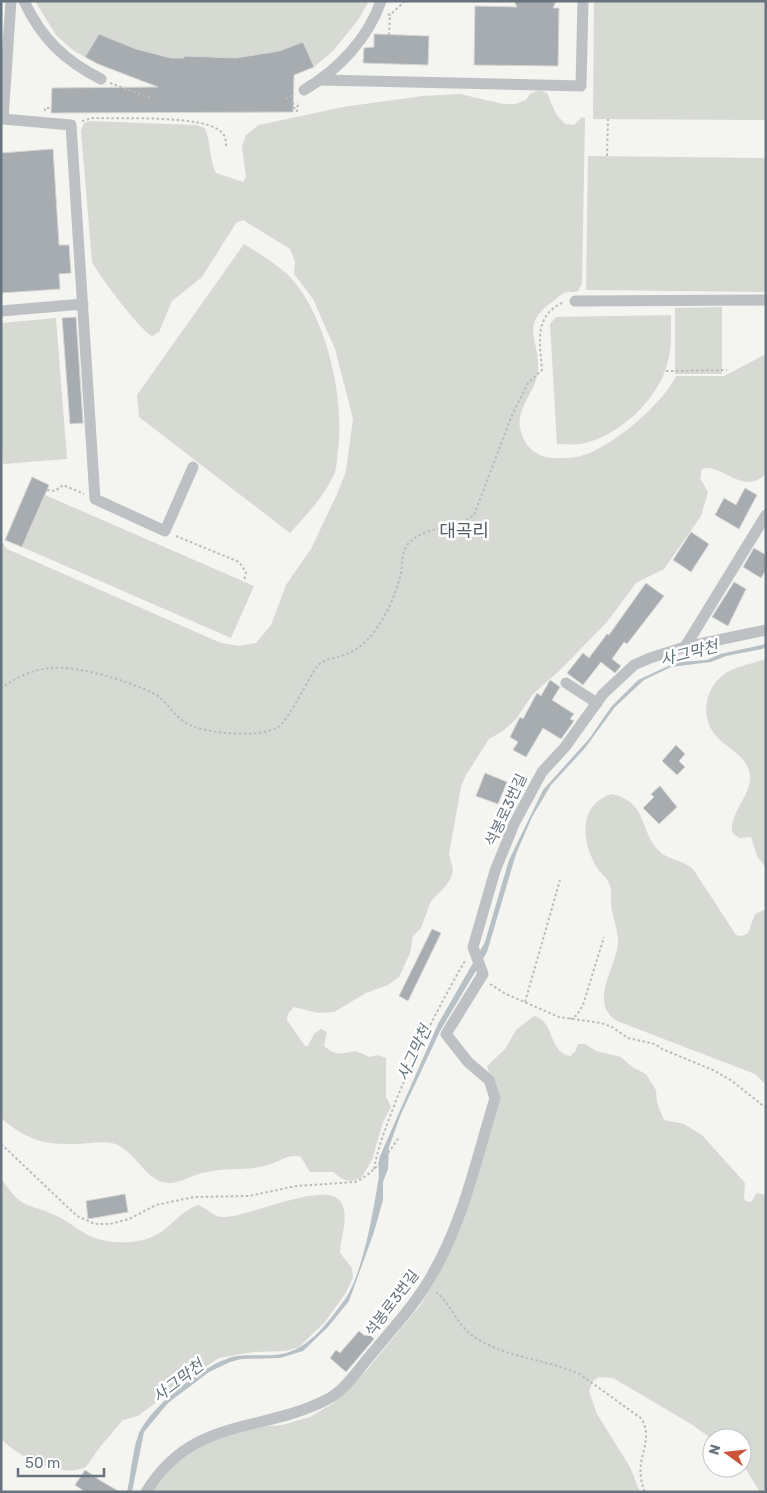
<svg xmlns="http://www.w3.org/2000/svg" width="767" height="1493" font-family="Rubik,'Noto Sans KR',sans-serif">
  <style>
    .green { fill: #d6dad2 }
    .water { fill: #b7c0c4 }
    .building { fill: #a6acb0; stroke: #d5d5d3 }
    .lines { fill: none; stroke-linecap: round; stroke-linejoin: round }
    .path { stroke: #b9bbbd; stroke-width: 2; stroke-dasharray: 2.5 2.5; stroke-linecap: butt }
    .minor { stroke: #bec1c4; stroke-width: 11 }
    .labels { text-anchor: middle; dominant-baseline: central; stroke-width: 5; stroke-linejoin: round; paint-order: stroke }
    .street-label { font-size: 15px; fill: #67747e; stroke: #fff }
    .water-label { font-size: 16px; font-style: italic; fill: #63757b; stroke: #fff }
    .quarter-label { font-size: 18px; fill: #545d64; stroke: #fff }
  </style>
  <rect width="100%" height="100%" fill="#f4f4f1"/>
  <!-- green -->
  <g class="green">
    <path d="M35,1h334l-11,19 -25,31 -19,16 -26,10 -139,4 -51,-17 -24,-13 -18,-16z"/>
    <path d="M594,1h172v119l-173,-1z"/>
    <path d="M539,90l8,3 9,21 9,10 9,1 8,-8 3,1 -3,166 -4,7c-5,2 -10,0 -14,2 -5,2 -8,7 -12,9 -33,24 -12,37 -14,68 -1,20 -22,38 -18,58 4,20 18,31 38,30 7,0 16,0 23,-2 30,-8 82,-52 95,-80h48l42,-22v120c-23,23 -45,-12 -64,-5l-2,9 8,14 -7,24 -37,53 -28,14 -29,39 -49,50 -25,22 -17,25 -13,12 -14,8 -23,36 -5,12 -12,67 4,16 -2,8 -6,9 -14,14 -10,27 -8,8 -3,17 -11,24 -11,8 -22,8 -32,19 -16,1 -24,-6 -6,7 -1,6 18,26h3l6,-12 7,-5 6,3 -3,14c12,10 17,8 31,5l15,6 7,-2 9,3v39l5,10 -8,15 -11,38 -10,17c-13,7 -18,4 -29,-5h-23l-9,-15c-13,-4 -23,6 -36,9 -21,5 -42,1 -63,7 -11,3 -22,10 -33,10 -24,0 -33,-34 -57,-40 -11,-2 -24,0 -34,1 -34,1 -51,-4 -77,-26v-577l6,8 214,94 18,3 17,-3 15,-18 15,-40 25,-36 27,-57 8,-21 7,-52 -18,-70 -22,-50 -19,-25 1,-13 -5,-12 -47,-29 -7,3 -34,54 -30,24 -13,31 -7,4c-13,-7 -52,-59 -60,-74l-11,-131 3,-8 6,-2 106,4 9,3c6,15 4,31 11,45l27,9 3,-5 -4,-31 4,-11 13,-10 84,-18 79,-11 38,-2 43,10h12l11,-4 4,-6z"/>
    <path d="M588,156l178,2v134l-180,-2z"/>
    <path d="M244,244c16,10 31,19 44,31 38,38 57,123 50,175 -1,7 -1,16 -3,22 -10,24 -28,42 -45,61l-151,-116 -2,-22z"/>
    <path d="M722,307v67h-47v-66z"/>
    <path d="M671,315c0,15 1,31 -3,46 -8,37 -50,77 -88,83 -7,1 -15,0 -23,0l-7,-120 6,-7z"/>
    <path d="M56,318l11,141 -64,5 -2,-27v-114z"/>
    <path d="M45,495l209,91 -23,52 -209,-91z"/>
    <path d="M766,659v209l-9,-12 -6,-19 -12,1 -7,-6c-2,-22 26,-43 16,-64 -5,-13 -20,-20 -29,-29 -19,-18 -16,-48 4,-64 11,-9 29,-11 43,-16z"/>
    <path d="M611,794c37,7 28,37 48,57 9,9 24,9 34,18l43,66 6,1 6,-3 7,-19 11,-5v176l-11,-11 -138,-53c-31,-19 3,-58 1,-82 -1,-11 -5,-22 -7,-34 0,-6 1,-13 -1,-19 -2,-8 -9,-12 -13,-18 -15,-26 -20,-62 14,-74z"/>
    <path d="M534,1016c21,5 14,36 36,40l5,-4 3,-8h7l11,7 25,6 11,10 14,7 10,16 1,13 7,17 20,4 18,11 43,48 -1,15 2,3 5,1 6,-9 9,2v297h-6l-18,-29v-25l-30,1 -21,-15 -78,-46 -14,-1 -6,4 -4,10 8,23 33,53 10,25h-491l12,-19 29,-23 57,-22 35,-3 28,-8 22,-13 34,-33 56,-68 14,-24 25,-56 39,-125c-2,-14 -12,-24 -13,-32l18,-17 11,-19z"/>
    <path d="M1,1178c23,35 26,23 58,39 10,5 19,13 29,18 18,9 45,10 64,2 18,-7 28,-27 47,-32 8,4 15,12 23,12 26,1 109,-40 120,-13 7,16 -2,33 -2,49l12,15 1,10 -8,16 -20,28 -26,25 -13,4 -33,1 -34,6 -34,22 -47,36 -15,4 -23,27 -14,20c-24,12 -67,-10 -85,-28z"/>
  </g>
  <!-- water -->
  <path class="water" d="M766,644v3l-4,2 -36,7 -15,6 -40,5 -27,13 -29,27 -30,41 -34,37 -19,32 -16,37 -29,98 -47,79 -39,83 -12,33 -1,22 -5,13v18l-9,32 -25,69 -21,26 -25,24 -23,7 -39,1 -11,3 -21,10 -41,31 -24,29 -12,60h-5c4,-18 5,-39 11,-56 10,-28 66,-71 94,-79 14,-3 28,-1 42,-2 32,-2 51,-29 69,-53 19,-24 30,-89 35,-120 2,-9 -1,-17 2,-26l58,-132 47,-82 24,-82 34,-70 46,-51 22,-32 27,-27 39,-18 30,-2 13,-6z"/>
  <!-- building -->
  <g class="building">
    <path d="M514,1h42l-3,7h6l-1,58 -84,-1 1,-59 42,1z"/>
    <path d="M99,34l37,15 35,9h13v-2l52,2 43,-7 24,-9 11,25 -20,8 -1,37 -242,1 1,-25 106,-1 -60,-23 -13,-7z"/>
    <path d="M374,34l55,2 -1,29 -65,-2 1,-15 10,-1z"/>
    <path d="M53,149l6,96h10l2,28 -12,1 1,15 -59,4v-140z"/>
    <path d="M76,317l7,106 -13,1 -8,-106z"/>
    <path d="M32,477l17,8 -27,62 -17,-7z"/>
    <path d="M745,488l12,7 -18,34 -24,-14 9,-17 12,7z"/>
    <path d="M691,532l18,12 -18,28 -18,-12z"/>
    <path d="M754,548l12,7v15l-5,8 -18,-11z"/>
    <path d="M734,582l12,7 -18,37 -16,-9z"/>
    <path d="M646,583l18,13 -37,48 -3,-2 -12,17 9,7 -6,7 -14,-11 -18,23 -16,-12 16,-20 6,5 18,-24 2,1z"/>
    <path d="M550,680l10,7 -8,13 22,14 -4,5 4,2 -13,18 -18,-11 -17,29 -13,-7 5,-8 -8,-5 10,-20 3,2 14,-26 4,3z"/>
    <path d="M676,745l9,9 -6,7 6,6 -8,8 -15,-14z"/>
    <path d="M485,773l22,9 -9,22 -22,-8z"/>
    <path d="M660,786l17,21 -18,17 -16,-16 11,-11 -3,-3z"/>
    <path d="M432,929l9,4 -33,68 -9,-5z"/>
    <path d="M125,1194l3,18 -40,7 -2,-18z"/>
    <path d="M359,1331l6,5 3,-3 6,6 -28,33 -16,-14 6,-8 4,3z"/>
    <path d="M85,1470l16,11 19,11h-35l-10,-7z"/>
  </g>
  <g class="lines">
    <!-- path -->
    <g class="path">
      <path d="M388,14l2,1 15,-14"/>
      <path d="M389,35l1,-20"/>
      <path d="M110,83l43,16"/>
      <path d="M286,99l9,-5"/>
      <path d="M293,102l2,9h2l1,-9"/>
      <path d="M45,111v-3h7"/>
      <path d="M82,121l11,-3c29,1 104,-3 126,12 7,5 7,10 7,17"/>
      <path d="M607,156l1,-37"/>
      <path d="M666,371l61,-1"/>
      <path d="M47,490l8,1 8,-6 21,9"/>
      <path d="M176,536l63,26 7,10 -2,9"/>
      <path d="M1,689c12,-11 32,-19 48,-21 28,-3 79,13 104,25 13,7 18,19 30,28 17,13 77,18 95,6 10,-6 31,-49 39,-61 9,-8 16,-7 27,-11 14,-5 24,-14 32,-26 12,-16 19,-34 24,-52 4,-13 -1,-26 11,-36 17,-16 45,-11 63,-26l38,-100 16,-32 14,-13c-2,-28 -9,-54 22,-68"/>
      <path d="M490,984l14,9 55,24 42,6 11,4 16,11 27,6 7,5 51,21 19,11 34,27"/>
      <path d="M525,1002l35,-122"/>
      <path d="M570,1019l7,-4 6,-10 21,-68"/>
      <path d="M1,1144l76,72 18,8h15l19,-5 27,-14 38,-8 55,-1 47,-10 59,-4c19,-8 33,-28 44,-45"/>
      <path d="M374,1169c4,-23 13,-44 21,-66 20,-50 44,-97 71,-144"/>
      <path d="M436,1292c15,12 21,33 37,44 33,23 73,22 108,39l61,44c13,27 -11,40 3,73"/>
    </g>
    <!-- minor -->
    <g class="minor">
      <path d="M11,1l-8,118 68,6 24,374 70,32 28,-64"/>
      <path d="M24,1c17,37 41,60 77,78"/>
      <path d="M321,80l260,6 2,-85"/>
      <path d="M304,90c34,-20 64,-51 77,-89"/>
      <path d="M575,301l191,-1"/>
      <path d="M1,311l82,-7"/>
      <path d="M685,647l81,-132"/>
      <path d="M566,683l31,20"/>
      <path d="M146,1492c47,-76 112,-58 180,-92 20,-10 33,-32 48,-49 19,-23 40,-45 55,-71 34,-56 47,-120 66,-182l-6,-18 -21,-18 -22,-28 37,-60 -10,-27 22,-76 19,-47 28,-52 23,-25 38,-53 31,-29 16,-7 35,-11 81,-17"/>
    </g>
  </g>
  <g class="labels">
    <!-- street labels -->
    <g class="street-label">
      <text transform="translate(506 810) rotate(-65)">석봉로3번길</text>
      <text transform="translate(392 1303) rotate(-53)">석봉로3번길</text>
    </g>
    <!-- water labels -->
    <g class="water-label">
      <text transform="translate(689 653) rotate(-14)">사그막천</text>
      <text transform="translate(414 1053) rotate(-65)">사그막천</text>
      <text transform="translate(178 1381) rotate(-37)">사그막천</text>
    </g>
    <!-- quarter labels -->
    <g class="quarter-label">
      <text x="464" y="531">대곡리</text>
    </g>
  </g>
  <!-- border -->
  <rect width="767" height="1493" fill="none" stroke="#67747e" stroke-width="5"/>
  <!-- north arrow -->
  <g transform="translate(727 1453) rotate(285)"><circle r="24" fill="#ffffff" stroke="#c2c7cb"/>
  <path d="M0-4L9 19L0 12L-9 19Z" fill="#cb553a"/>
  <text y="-8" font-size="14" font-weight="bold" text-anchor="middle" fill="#67747e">N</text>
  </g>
  <!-- scale -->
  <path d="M18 1468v8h86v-8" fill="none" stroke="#67747e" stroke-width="2.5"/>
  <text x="25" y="1468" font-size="15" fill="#67747e" stroke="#ffffff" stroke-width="4" paint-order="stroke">50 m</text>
</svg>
